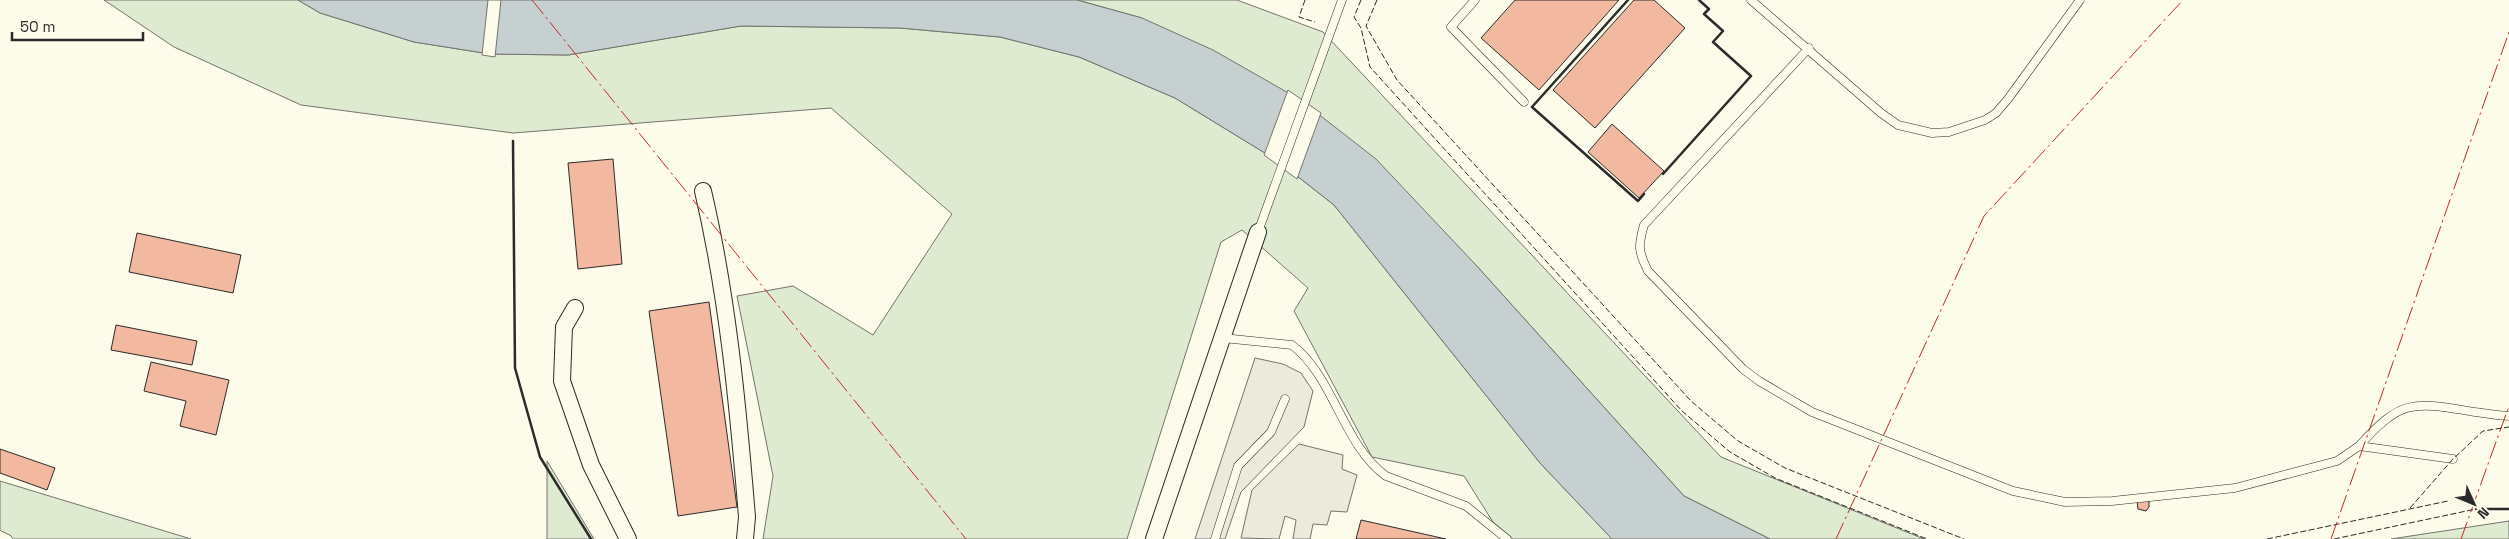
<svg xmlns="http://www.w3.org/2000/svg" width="2509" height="539" font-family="'Space Grotesk',sans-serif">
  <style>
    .green { fill: #deebd1; stroke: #74746e }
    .parking { fill: #eceadb; stroke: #74746e }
    .water { fill: #c7d0d0; stroke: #74746e }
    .pier { fill: #fdfbea; stroke: #74746e }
    .building { fill: #f2b8a0; stroke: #2b2b2b }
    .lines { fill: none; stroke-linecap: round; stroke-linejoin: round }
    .service-casing { stroke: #2b2b2b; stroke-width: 9 }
    .minor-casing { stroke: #2b2b2b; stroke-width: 18 }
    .service { stroke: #fdfbea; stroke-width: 8 }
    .minor { stroke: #fdfbea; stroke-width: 16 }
    .fence { stroke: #2b2b2b; stroke-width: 1; stroke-dasharray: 6 2.5; stroke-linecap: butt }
    .wall { stroke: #2b2b2b; stroke-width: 2.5 }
    .power { stroke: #c62828; stroke-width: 1; stroke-dasharray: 18 4 2.5 4; stroke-linecap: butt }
  </style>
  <rect width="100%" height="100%" fill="#fdfbea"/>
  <!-- green -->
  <g class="green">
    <path d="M104,0h194l22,13 94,29 76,12 78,1 173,-29 159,2 100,9 79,20 96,41 103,63 56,44 206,258 72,76h-99l-20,-17 -29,-46 -92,-19 -78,-146 14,-23 -66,-58 -21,12 -94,297h-364l10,-63 -36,-180 56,-10 80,49 79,-121 -121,-106 -318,25 -212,-28 -127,-58z"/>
    <path d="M1077,0h160l86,32 398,425 203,82h-154l-86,-43 -209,-232 -333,-246z"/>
    <path d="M547,461l47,78h-47z"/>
    <path d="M0,481l191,58h-191z"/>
    <path d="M2509,521v18h-118z"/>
  </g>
  <!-- parking -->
  <g class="parking">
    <path d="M1255,358l28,6 18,9 12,18 -9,36 -63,65 -16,47h-30z"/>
    <path d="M1299,444l44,11 -1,14 15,6 -10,37 -16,-1 -4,14 -14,-1 -3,15h-17l3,-19 -11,-4 -6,23 -38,-1 11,-48z"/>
  </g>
  <!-- water -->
  <path class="water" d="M298,0h779l65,18 71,32 86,49 77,60 99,105 209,232 86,43h-158l-72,-76 -206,-258 -56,-44 -103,-63 -96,-41 -79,-20 -100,-9 -159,-2 -173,29 -78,-1 -76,-12 -94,-29z"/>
  <!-- pier -->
  <g class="pier">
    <path d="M488,0h13l-6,57 -13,-2z"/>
    <path d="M1288,90l33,23 -24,66 -33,-24z"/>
  </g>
  <!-- building -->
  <g class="building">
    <path d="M1515,0h104l-80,90 -58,-52z"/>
    <path d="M1634,0h20l31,28 -90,100 -42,-38z"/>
    <path d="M1612,124l52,47 -25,27 -51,-46z"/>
    <path d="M613,159l9,105 -44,5 -10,-106z"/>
    <path d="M137,233l104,22 -8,38 -104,-21z"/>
    <path d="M709,302l28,205 -59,9 -29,-205z"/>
    <path d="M116,325l81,16 -5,24 -81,-15z"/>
    <path d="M151,362l78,18 -13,55 -36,-9 6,-25 -42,-10z"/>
    <path d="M0,449l55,19 -8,22 -47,-17z"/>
    <path d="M2149,499v8l-3,4 -8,-2 -1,-8z"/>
    <path d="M1361,520l85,19h-90z"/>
  </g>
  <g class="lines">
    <defs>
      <g id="service">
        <path d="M1475,0l-24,27 73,75"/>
        <path d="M1751,0l130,113 17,12 34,8 17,-1 36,-12 11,-7 12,-14 72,-99"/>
        <path d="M1809,48l-165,177c-6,21 -6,26 4,46l95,98 16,12 53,31 201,79 52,11 47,-1 123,-13 102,-27 22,-15 94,13"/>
        <path d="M1258,232l84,-232"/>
        <path d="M1223,338l69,7c42,32 51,100 94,131l80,30 41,33"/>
        <path d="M2359,446c43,-48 54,-44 116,-34 11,1 23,4 34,4"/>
        <path d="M0,535l8,4"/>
        <path d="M1215,539l23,-73 33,-34 14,-33"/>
      </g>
      <g id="minor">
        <path d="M703,191c25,107 35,216 44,326l-2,22"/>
        <path d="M575,308l-11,19 -2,54 29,84 37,74"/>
        <path d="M1154,539l104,-307"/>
      </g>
    </defs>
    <!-- service casing -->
    <use href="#service" class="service-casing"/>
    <!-- minor casing -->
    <use href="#minor" class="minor-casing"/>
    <!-- service -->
    <use href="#service" class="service"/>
    <!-- minor -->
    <use href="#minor" class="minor"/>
    <!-- fence -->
    <g class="fence">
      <path d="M1305,0l-6,17 16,5"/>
      <path d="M1361,0l-7,17 7,11 9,39 312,344 48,41 45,26 152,61"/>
      <path d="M1377,0l-11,26 31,54 294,321 47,40 47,27 179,71"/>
      <path d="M2410,508l43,-49 30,-28 26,-4"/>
      <path d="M2267,539l181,-38"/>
      <path d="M2334,539l142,-30"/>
    </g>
    <!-- wall -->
    <g class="wall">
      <path d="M1628,0l-96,107 106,94 6,-7"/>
      <path d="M513,141l2,227 25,89 51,82"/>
      <path d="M1663,174l88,-98 -38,-34 10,-11 -19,-17 5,-5 -10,-9"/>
      <path d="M2476,509h33"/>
    </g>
    <!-- power -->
    <g class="power">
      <path d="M532,0l434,539"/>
      <path d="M1836,539l148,-323 199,-216"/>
      <path d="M2331,539l178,-507"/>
      <path d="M2461,539l48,-133"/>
    </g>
  </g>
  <!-- north arrow -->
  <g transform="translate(2474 504) rotate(134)" stroke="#fdfbea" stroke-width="4" paint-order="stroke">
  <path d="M0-4L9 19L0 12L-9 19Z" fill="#2b2b2b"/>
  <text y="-8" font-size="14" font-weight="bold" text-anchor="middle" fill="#2b2b2b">N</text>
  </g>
  <!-- scale -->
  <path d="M12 32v8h131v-8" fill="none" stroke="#2b2b2b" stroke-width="2.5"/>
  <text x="20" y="32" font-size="15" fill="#2b2b2b" stroke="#fdfbea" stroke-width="4" paint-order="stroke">50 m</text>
</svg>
